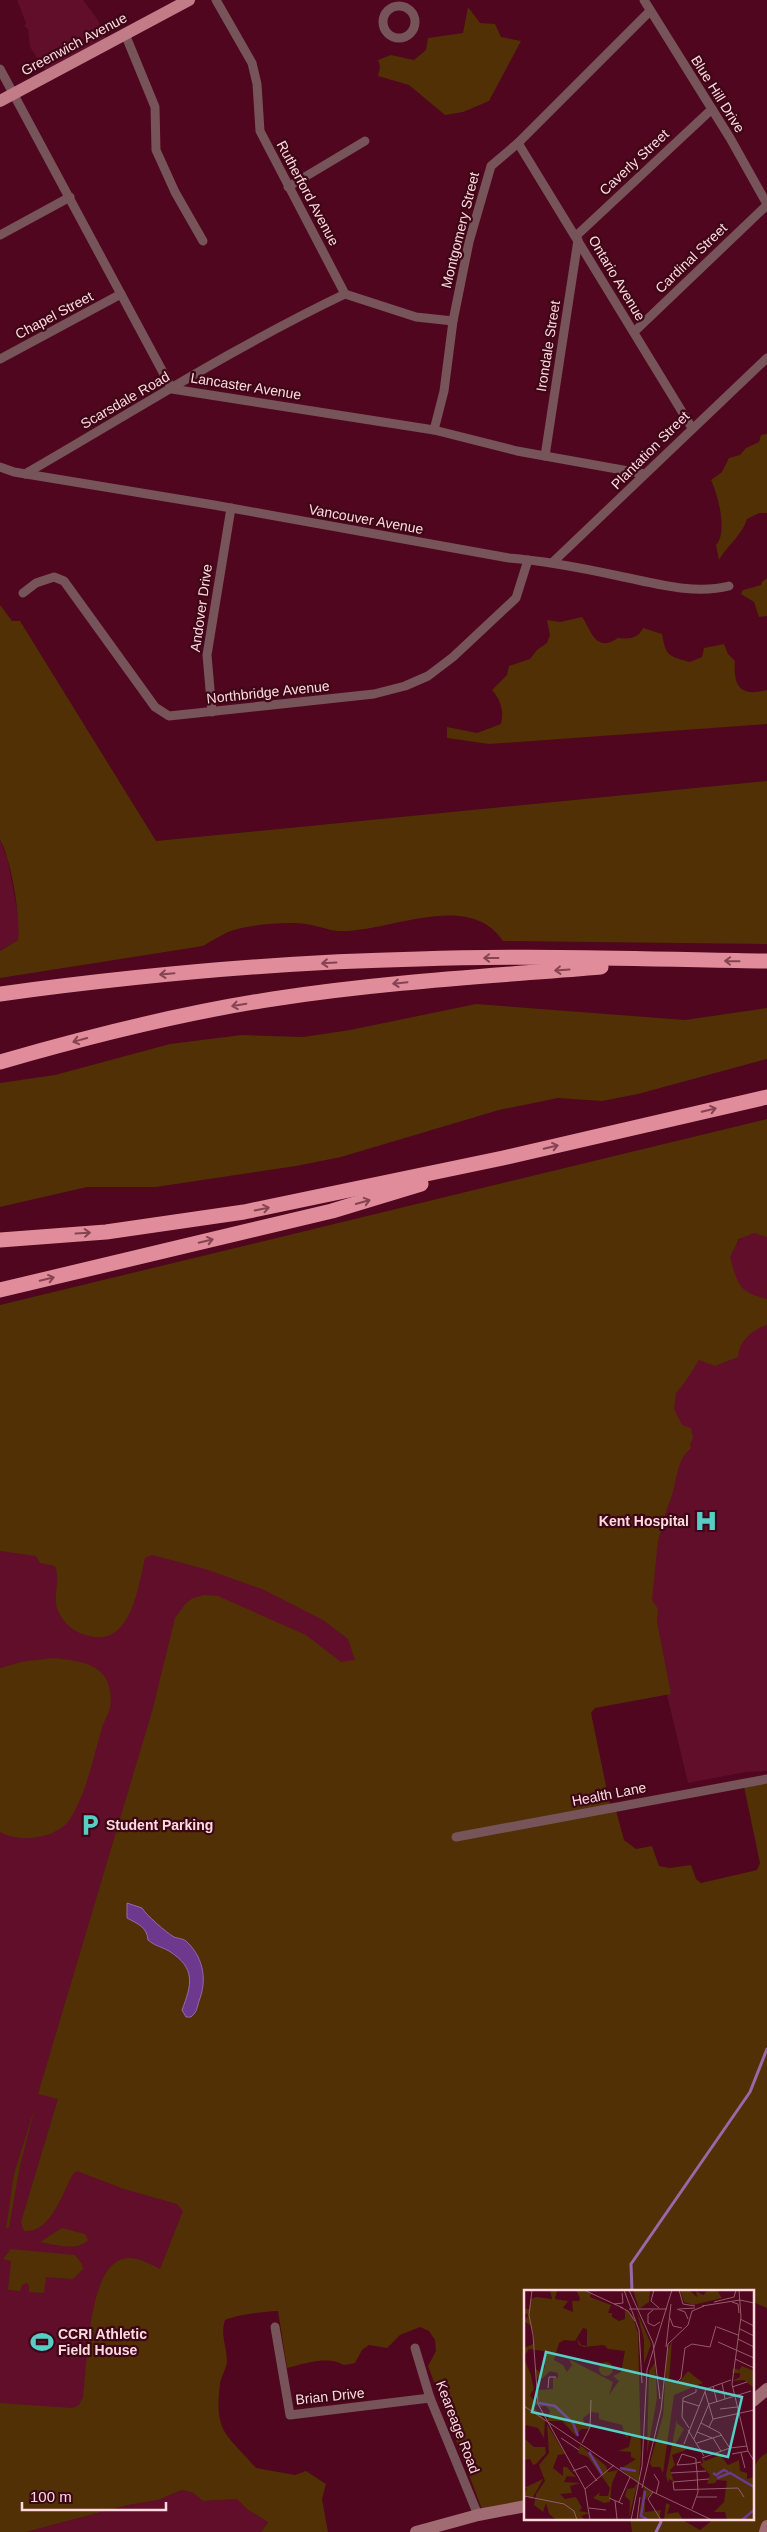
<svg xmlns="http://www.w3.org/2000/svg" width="767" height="2532" font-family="Helvetica,sans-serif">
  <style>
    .built { fill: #600e2a }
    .green { fill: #503004 }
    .water { fill: #6c398f; stroke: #9869a7 }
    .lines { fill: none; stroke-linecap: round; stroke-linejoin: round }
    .stream { stroke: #9869a7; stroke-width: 3 }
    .street { stroke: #765459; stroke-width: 9 }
    .secondary { stroke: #a16b73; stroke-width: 12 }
    .primary { stroke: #c27c88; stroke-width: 12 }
    .highway { stroke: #e08c9a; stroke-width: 15 }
    .oneway { stroke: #864352 }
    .labels { text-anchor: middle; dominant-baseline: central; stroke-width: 4.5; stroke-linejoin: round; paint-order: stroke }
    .street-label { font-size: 14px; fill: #fedade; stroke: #3d0717 }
    .poi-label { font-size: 14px; font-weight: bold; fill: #fedade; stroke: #3d0717; text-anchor: start }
    .inset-river { fill: none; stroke: #6c398f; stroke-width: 2.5 }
    .inset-road { fill: none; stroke: #955b6b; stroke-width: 1 }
    .view { fill: #55cec5; fill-opacity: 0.15; stroke: #55cec5; stroke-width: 2.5 }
    .inset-edge { fill: none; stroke: #fedade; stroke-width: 2.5 }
  </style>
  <rect width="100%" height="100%" fill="#4f061e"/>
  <!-- built -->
  <g class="built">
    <path d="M17,0h66l15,20 8,19 -59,34 -17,-26 -2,-18 -4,-3 2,-3z"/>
    <path d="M0,840l8,21 12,65 -2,14 -18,11z"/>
    <path d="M767,1221v550l-21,1 -58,11 -46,-193 7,-138 76,-191 27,-39z"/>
    <path d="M0,1542l196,1 197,117 61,417 -356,359 -98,-7z"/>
    <path d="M182,2490l11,3 10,8 34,-2 11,11 20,12 -7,10h-235l102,-27 30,-5z"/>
  </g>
  <!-- green -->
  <g class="green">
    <path d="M468,7l12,16 15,1 6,13 20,4 -32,60 -26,11 -18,3 -36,-30 -31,-9 2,-9 -2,-7 13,-5 23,5 12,-10 2,-12 35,-5z"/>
    <path d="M767,434v79h-8l-12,6c-4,15 -20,27 -28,41l-3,-15c12,-13 2,-50 -5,-65l11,-8 7,-14 11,-3 6,-7 13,-6 2,-7z"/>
    <path d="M767,578v38l-8,1 -5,-15 -13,-8 2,-4 18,-5 1,-3z"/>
    <path d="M0,605l12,16h8l136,220 611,-60v163l-264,-3c-35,-52 -114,-8 -165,-10 -11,-1 -22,-6 -33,-7 -18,-3 -63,1 -79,9 -8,4 -16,9 -23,13l-203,32v-27l18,-11c3,-21 -7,-82 -18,-100z"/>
    <path d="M582,617c9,12 13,37 36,21 11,1 20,1 25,-10l19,6c4,23 7,22 28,28l12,-5 2,-9 20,-4 4,10 7,7c-2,26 6,36 32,29v34l-278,20 -42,-6v-11l30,6 24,-9c3,-13 0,-24 -9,-34l15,-15 2,-9 21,-7 7,-9 10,-7 3,-8 -3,-15 13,2z"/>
    <path d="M476,1004l209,16 82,-12v51l-129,35 -36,7 -44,-3 -59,12 -158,47 -45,9 -140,21h-69l-87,20v-124l55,-8 115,-31 72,-9 61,2 47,-7z"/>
    <path d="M767,1119v118l-13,-4 -15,6 -9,18c8,27 8,35 37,42v26c-15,5 -28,16 -29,32l-23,9 -16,-6c-4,7 -18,29 -23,33l-2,16 8,16 9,3 2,10 -3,6 1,4c-13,11 -14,28 -18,44 -2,8 -6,15 -8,23l3,1 4,-3 -3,15h-7l-4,13 -6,59 6,9 -1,13 14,72 -76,14 -4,5 19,92 5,2 9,33 12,9 16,-3 7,20 11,2 21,-3 5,14 5,4 56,-13 3,-7 -17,-81 24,-2v528l-14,-6v-11h-227v214l-43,7 -55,-146 8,-15 -1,-11 -6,-9 -9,-4 -20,8 -13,13 -18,-3 -7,5 -7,13 -11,2c-16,-10 -41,-1 -57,3l-9,-57c-15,1 -40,3 -53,9 -5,15 2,27 2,42 -1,7 -6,15 -7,22 -6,50 7,50 36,84l39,7 11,-4 20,13 -4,15 6,33h-67l7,-10 -20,-12 -11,-11 -34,2 -10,-8 -11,-3 -24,10 -30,5 -102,27h-26v-129l72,5 7,-3 4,-8c4,-30 5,-125 37,-137 13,-6 28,3 40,9l23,-58 -6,-7 -53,-15 -47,-18 -4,3c-11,20 -22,59 -49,57l-3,-9 37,-123 -20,-5 115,-386 22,-90 11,-15 7,-5 12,-3 13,1 88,39 35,27 14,-2 -7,-21 -25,-19 -61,-31 -57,-20 -53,-14 -7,3c-7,29 -14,92 -59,77 -12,-3 -22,-11 -28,-24 -6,-14 3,-31 -3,-45l-15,-3 -4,-7 -36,-5v-246z"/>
    <path d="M53,1658c17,2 41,3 52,19 5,9 7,20 5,30 -1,7 -6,14 -8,21 -9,30 -15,64 -32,91 -13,20 -50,24 -70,13v-164l21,-6z"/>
    <path d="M36,2104l-16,62 -11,61 -3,2 8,-55z"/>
    <path d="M62,2228l23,6 3,6c-11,12 -35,4 -48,2z"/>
    <path d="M11,2249l64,6 7,9 1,5 -10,10 -27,-2 -2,16 -15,-1v-6l-2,-3 -5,2 -2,6 -12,-1 3,-29 -8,-2z"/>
    <path d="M767,2453v79h-135l-2,-14h49l21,12 15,-12h38c0,-21 -8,-55 14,-65z"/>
  </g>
  <!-- water -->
  <path class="water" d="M127,1903l15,5c4,7 25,25 32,29 5,2 10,1 14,6 16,16 19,38 11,58 -2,7 -2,11 -8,16h-5l-4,-7c10,-26 14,-42 -13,-59 -7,-4 -14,-5 -21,-11 -1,-13 -10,-16 -21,-22z"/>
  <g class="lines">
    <!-- stream -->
    <g class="stream">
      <path d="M632,2291l-1,-27 119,-172 17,-43"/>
      <path d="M656,2532l5,-10 -1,-4"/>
    </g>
    <!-- street -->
    <g class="street">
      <path d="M216,0l36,63 5,21 3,47 85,163 71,23 37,4"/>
      <path d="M644,0l86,138 37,66"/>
      <circle cx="399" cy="22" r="16"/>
      <path d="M125,34l30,73 1,43 19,42 28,49"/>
      <path d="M0,69l172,320 262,41 83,21 128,23"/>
      <path d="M518,143l174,285"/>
      <path d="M288,187l77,-46"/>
      <path d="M0,235l70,-38"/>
      <path d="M576,236l136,-127"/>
      <path d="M634,332l133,-127"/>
      <path d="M0,359l121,-65"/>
      <path d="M434,430l10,-39 9,-70 16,-79 22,-76 27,-23 132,-132"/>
      <path d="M545,456l33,-216"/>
      <path d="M0,467l14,5 200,33 295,53c38,3 73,10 110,18 35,7 75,19 110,10"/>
      <path d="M25,474c106,-61 209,-127 320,-180"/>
      <path d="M553,562l214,-204"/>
      <path d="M23,593l13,-10 18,-6 10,4 91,126 14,9 205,-22 31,-8 23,-10 25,-19 63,-59 12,-38"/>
      <path d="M212,712l-5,-57 24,-147"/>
      <path d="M456,1837l311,-58"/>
      <path d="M275,2327l15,88 140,-17"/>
      <path d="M415,2348l15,50 48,117"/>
    </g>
    <!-- secondary -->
    <g class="secondary">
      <path d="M753,2401l14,-12"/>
      <path d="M416,2532l62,-17 48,-9"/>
      <path d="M765,2532l2,-6"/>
    </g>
    <!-- primary -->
    <path class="primary" d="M0,101l189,-101"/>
    <!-- highway -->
    <g class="highway">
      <path d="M0,994c139,-19 279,-32 419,-35 116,-4 232,0 348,2"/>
      <path d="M0,1062c90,-26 181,-49 273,-63 109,-17 219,-23 328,-32"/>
      <path d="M0,1240l106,-8 138,-20 259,-54 264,-61"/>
      <path d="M0,1290l332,-79 89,-27"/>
    </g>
  </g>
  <!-- one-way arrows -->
  <defs><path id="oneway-shaft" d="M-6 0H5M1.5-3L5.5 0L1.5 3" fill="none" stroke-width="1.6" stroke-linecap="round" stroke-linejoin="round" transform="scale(1.25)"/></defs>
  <g class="oneway">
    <use href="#oneway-shaft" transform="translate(491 958) rotate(180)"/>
    <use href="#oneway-shaft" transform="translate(732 961) rotate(-179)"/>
    <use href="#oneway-shaft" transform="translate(329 963) rotate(177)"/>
    <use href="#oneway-shaft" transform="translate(562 970) rotate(176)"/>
    <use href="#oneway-shaft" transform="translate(167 974) rotate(175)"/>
    <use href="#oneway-shaft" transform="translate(400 983) rotate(174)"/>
    <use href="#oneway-shaft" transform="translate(239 1005) rotate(170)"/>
    <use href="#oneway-shaft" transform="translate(80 1040) rotate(165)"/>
    <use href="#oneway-shaft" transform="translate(709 1110) rotate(-13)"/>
    <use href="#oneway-shaft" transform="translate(551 1147) rotate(-13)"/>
    <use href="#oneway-shaft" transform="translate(363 1202) rotate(-16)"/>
    <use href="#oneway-shaft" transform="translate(262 1209) rotate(-11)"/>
    <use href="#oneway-shaft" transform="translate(83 1233) rotate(-3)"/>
    <use href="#oneway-shaft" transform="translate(206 1241) rotate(-13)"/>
    <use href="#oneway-shaft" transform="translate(47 1279) rotate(-13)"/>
  </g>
  <!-- icons -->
  <defs>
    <symbol id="hospital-bare" viewBox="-9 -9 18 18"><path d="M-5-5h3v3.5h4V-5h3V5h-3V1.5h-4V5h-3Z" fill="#55cec5" stroke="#3d0717" stroke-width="2.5" paint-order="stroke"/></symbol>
    <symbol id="parking-bare" viewBox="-9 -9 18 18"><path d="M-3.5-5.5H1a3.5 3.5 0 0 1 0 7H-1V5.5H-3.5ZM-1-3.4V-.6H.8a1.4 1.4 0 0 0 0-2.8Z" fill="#55cec5" stroke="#3d0717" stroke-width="2.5" paint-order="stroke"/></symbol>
    <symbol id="stadium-bare" viewBox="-9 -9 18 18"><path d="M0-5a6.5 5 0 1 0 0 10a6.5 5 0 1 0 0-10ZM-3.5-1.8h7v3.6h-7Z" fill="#55cec5" stroke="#3d0717" stroke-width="2.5" paint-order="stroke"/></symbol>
  </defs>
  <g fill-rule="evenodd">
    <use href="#hospital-bare" x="690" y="1505" width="32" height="32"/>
    <use href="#parking-bare" x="74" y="1809" width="32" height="32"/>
    <use href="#stadium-bare" x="26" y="2326" width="32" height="32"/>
  </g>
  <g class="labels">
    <!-- street labels -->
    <g class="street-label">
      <text transform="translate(74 44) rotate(-28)">Greenwich Avenue</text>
      <text transform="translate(718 94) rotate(58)">Blue Hill Drive</text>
      <text transform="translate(634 162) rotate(-43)">Caverly Street</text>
      <text transform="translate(308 193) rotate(62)">Rutherford Avenue</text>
      <text transform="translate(460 230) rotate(-76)">Montgomery Street</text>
      <text transform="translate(691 258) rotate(-44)">Cardinal Street</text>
      <text transform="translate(617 278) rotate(59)">Ontario Avenue</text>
      <text transform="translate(54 315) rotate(-28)">Chapel Street</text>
      <text transform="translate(548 346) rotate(-81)">Irondale Street</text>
      <text transform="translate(246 386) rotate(9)">Lancaster Avenue</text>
      <text transform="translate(125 400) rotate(-30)">Scarsdale Road</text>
      <text transform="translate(650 450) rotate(-45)">Plantation Street</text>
      <text transform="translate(366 519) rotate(10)">Vancouver Avenue</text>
      <text transform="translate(201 608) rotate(-82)">Andover Drive</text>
      <text transform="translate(268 692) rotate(-6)">Northbridge Avenue</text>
      <text transform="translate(609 1794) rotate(-11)">Health Lane</text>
      <text transform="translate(330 2396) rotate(-6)">Brian Drive</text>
      <text transform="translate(458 2427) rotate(69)">Keareage Road</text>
    </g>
    <!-- poi labels -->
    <g class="poi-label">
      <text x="689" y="1521" text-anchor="end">Kent Hospital</text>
      <text x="106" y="1825">Student Parking</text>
      <text x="58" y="2334">CCRI Athletic<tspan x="58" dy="16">Field House</tspan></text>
    </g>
  </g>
  <!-- overview -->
  <g transform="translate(524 2290)">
    <rect width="230" height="230" fill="#4f061e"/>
    <path d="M26,0h13l-6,1 -2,8 13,2 -5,7 10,4 -1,-11h7l1,-3 -4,-8h8l7,4 -1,3 21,8 -3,8h4v4l7,4 6,-2v-10l7,6 6,18 3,121 -2,24 -10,39 1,-16 -5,-5 2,-7 7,-1 4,-6 -18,-13 16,-10 -5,-2v-5l-13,-1 11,-4 3,-15 -6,6 -4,-13 -23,-6v-6l-8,-1 -8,6 1,5h6l-1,6h-8l-5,7 -14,-15h-15l3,-10 -4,-5 -7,1 -1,-3 -5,3 12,13 -1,18 -6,-10 -12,-3 -2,5v-72l7,17 3,14 -4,6 4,6h4v-11l15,-1v-12l5,1v-5l-8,-2 -7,7h-6l-2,-10 6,5 4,-6 -1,-16 -15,-2 -5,7v-8l9,-4 1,-9 -3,-9 -7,-5 5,-6 -5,-2v-4h5l2,-10 5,-2 16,2zM59,38l4,1v17l-6,-1 -4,-7 2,7 5,2 20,-2 4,4 17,2 -4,21 -8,4 6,5 -10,14 4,-13 -44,-23 3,6 -5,7 -4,-7 -9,-5 5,-17 5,-3 11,1zM109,0h17l-1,12 -10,7zM156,0h9l8,7 -1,-6 7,4 5,-5h9l5,8 -29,7 -9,-3zM113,22l14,32 -7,20v-24zM148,51l-3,41h10l9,-11 15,12 -29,12 -11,78 -3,-6h-8l-2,-4 13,-48 4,-64zM75 79a7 7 0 1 1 14 0a7 7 0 1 1-14 0ZM131,73l2,35 -10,56 2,-83zM218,76l12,5v17l-10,-8 -12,1 8,-4v-4h-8l1,-5 6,2zM153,129v4l7,6 -9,16 8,-1 3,6 -14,5 3,10 -5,5 4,12 -5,-3 -1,4 -2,-8zM23,134l18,30 -7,1 -5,13 10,8v-9h4l9,10 -9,-1 -3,6 17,1 -11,3 2,7 -12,1 5,5 11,-2 6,11 -3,3 11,2 -9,3 4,4h-28l-8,-6 -3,-11 -3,9 -9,-7 2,-11 9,-13 -6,-16 10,-12zM0,148l10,9h11l1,6 -10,11 -3,1 -3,-6 -6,1zM56,155l26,21 2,6 10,-2 -6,13 -2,19 -6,1 -11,-5 7,-6 -1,4h9l2,-8 -22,-31 -10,-4zM196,165l8,10 11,-5 1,11 7,2v6l7,-2 -1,43h-26l-2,-8h-11l10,-10 3,-21 -10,-1 -2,3 -8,1 3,-9 -10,-11 3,-1 -1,-5 3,3zM19,189l-11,20 -8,-4 3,-7h-3zM120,197l9,5 -8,8v12l16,-2 -2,10h-21zM142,213l4,2 -3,9 11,-2 5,8h-19z" fill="#503004" fill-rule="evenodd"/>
    <path class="inset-river" d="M15,113l16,3 18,17 5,13M65,162l13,22M96,178l16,3M189,183l3,2 8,-5 4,2M193,188l13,-5 24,14M121,201l-4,25 6,3M218,230l12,-10"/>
    <path class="inset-road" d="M8,0l-3,25 4,20 5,69 47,85 5,31M60,0l39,18M100,0l15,40 3,53M105,0l24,53 7,56M130,0l-3,11 8,7M155,0l4,14 12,2M215,0l2,27 -9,67 16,67 6,10M190,12l20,-5 2,-7M208,12l6,2 1,9M90,14l9,-1 -1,-10M178,16l38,-6 14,3M96,17l8,4 7,10M105,19h38M153,19l8,3 3,7M155,19l16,-1M129,20l-5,4v9l6,3 6,-4M146,28l3,8 9,2M216,29l14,7M193,37l21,8M216,39l14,7M214,49l16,8M194,52l36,16M142,57l5,-43M211,69l19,9M154,91l3,-3 4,-30 7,-4 18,3 6,-21M198,93l3,16M189,96l4,16M208,97l15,-5M24,98l1,-11h7M181,102l8,27M159,111l16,5M0,116l127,85 61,29M196,119l17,-2M177,133l19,10 9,14M185,137l4,-8 41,-9M165,138l-7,-11 1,-19 13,-6v-3M164,140l16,26M173,142l15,6M37,148l18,12M189,148l8,13M170,149l15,-35 42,-13M58,153l8,-16 1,-27M173,153l25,-8M160,154l22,-55 25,-9M217,163l4,15M208,164l16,-3M178,168l28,-10 17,-2M49,181l13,-5 11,15M147,183l35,-2M130,184l5,8 -3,12M118,198l19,-78 7,-66 20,-19 4,-14 12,-5M61,199l29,-24M150,200l64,-2 6,9M150,200l-1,-8 36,-3M129,202l-5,7 13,21M0,206l40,8 10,7 3,9M173,207h20M85,208l14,6M91,211l2,18M95,212l11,-25M65,218l17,2M168,219l6,-17 -1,-20 -1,-9v-4l-1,-1 -13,-4 -5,11 14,-1 10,-2M107,230l11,-54 5,-96 25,-80M113,230l3,-23"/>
    <path class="view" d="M22,62l196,45 -14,60 -196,-45z"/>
    <rect width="230" height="230" class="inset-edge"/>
  </g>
  <!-- scale -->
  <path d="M22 2502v8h144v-8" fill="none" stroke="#fedade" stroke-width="2.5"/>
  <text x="30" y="2502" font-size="15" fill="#fedade" stroke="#3d0717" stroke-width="4" paint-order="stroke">100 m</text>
</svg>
